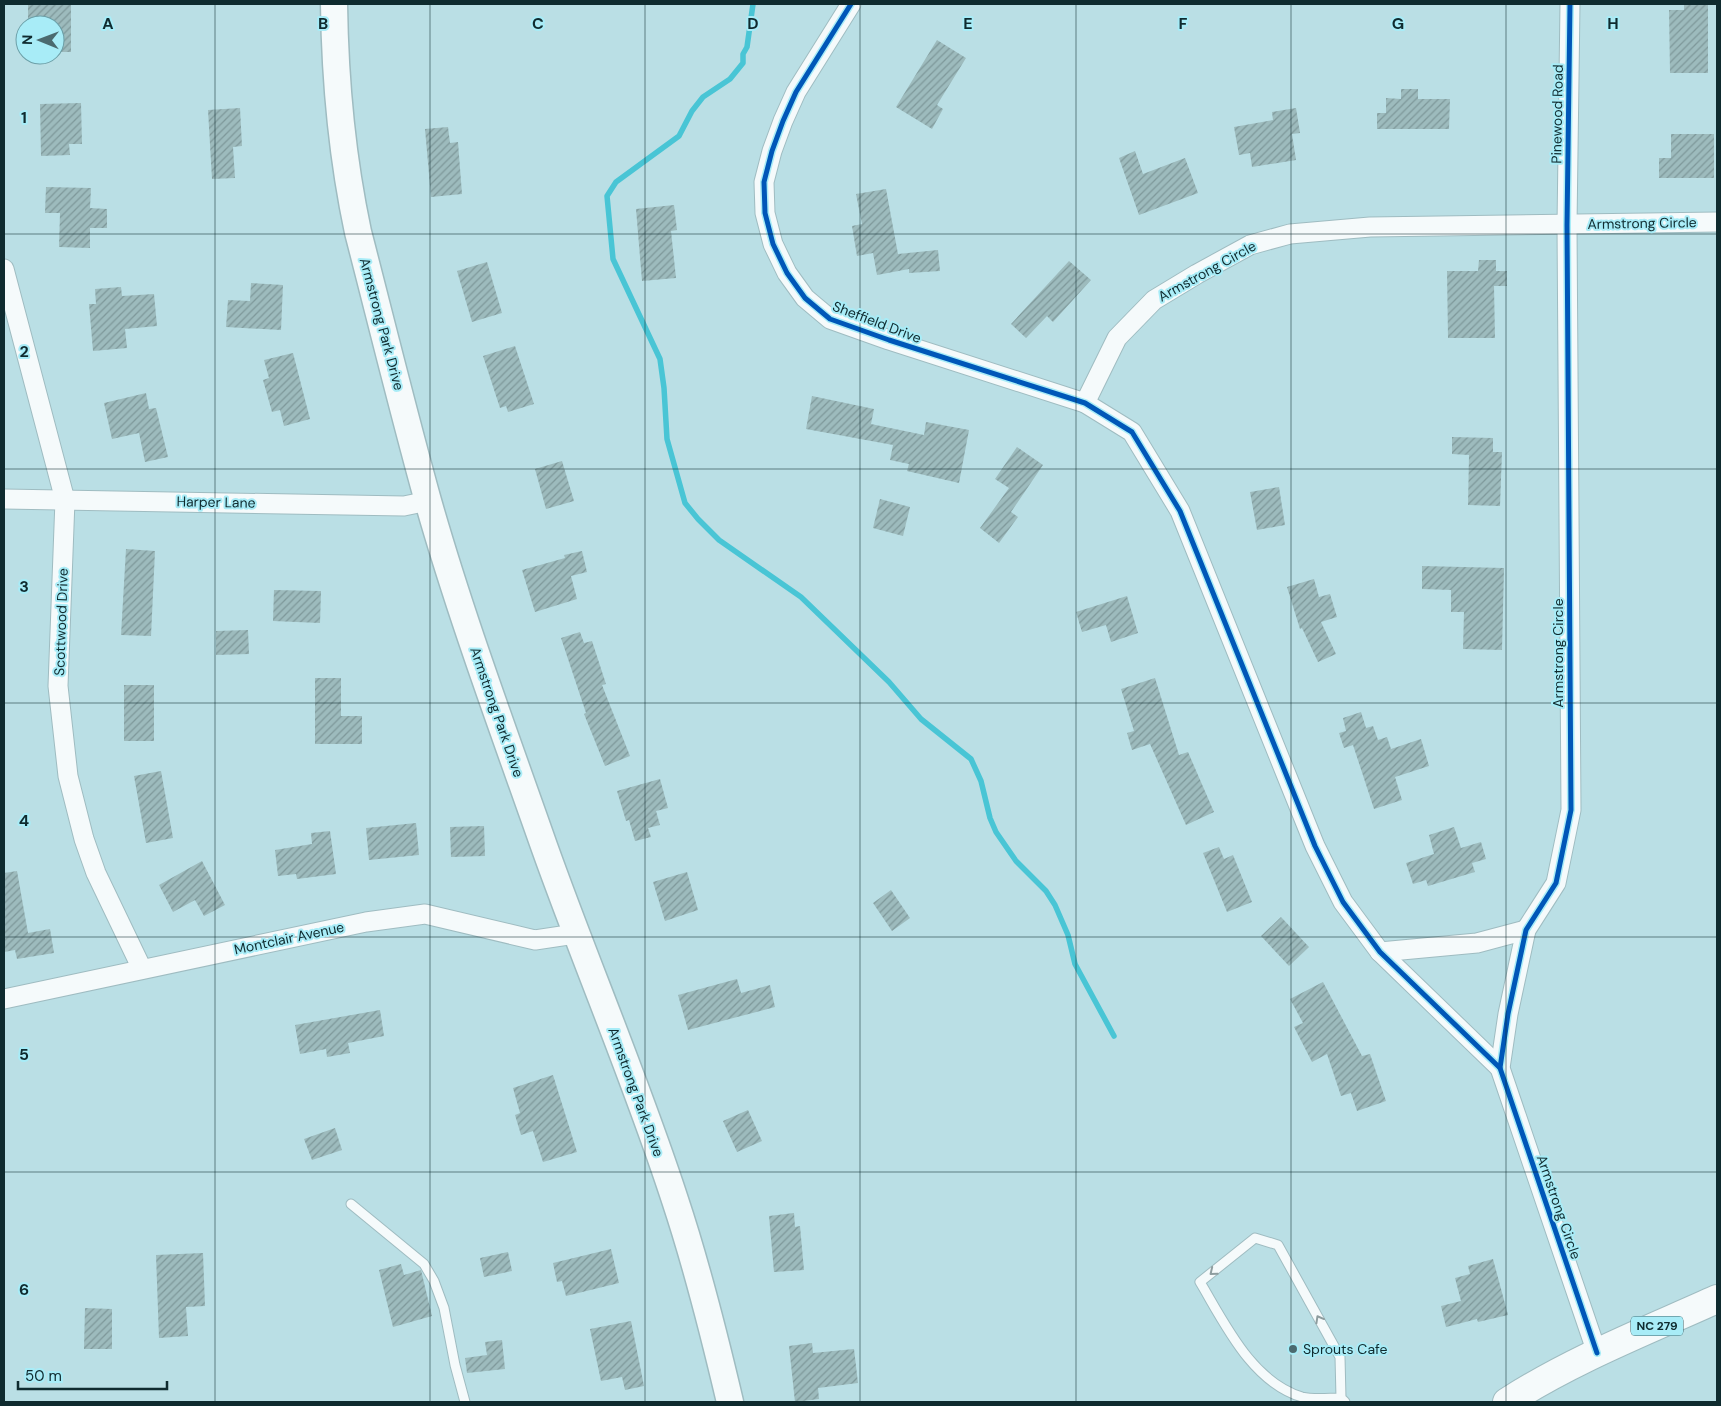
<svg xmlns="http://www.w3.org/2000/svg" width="1721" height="1406" font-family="'DM Sans',sans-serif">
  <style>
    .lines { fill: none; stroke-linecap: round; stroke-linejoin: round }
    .stream { stroke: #49c5d5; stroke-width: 5.5 }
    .building { fill: url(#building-hatch) }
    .service-casing { stroke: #9fbcc1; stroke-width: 11 }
    .minor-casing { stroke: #9fbcc1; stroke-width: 21 }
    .secondary-casing { stroke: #9fbcc1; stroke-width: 29 }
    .primary-casing { stroke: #9fbcc1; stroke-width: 30 }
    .service { stroke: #f5fafb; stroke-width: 9 }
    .minor { stroke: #f5fafb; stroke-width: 19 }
    .secondary { stroke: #f5fafb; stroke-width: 26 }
    .primary { stroke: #f5fafb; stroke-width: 28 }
    .cycleway-casing { stroke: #a8ecf7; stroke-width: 8 }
    .cycleway { stroke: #0057b8; stroke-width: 5 }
    .oneway { stroke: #8e9d9f }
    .grid { fill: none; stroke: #0f2b2f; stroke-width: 1; stroke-opacity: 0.55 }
    .poi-dot { fill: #4b6a6f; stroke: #a8ecf7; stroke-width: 2 }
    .labels { text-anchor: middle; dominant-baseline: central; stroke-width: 4; stroke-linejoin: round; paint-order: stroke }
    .shield { fill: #a8ecf7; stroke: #3d656b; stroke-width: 1 }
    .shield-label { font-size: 12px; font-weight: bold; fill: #0f2b2f }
    .street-label { font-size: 14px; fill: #0f2b2f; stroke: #a8ecf7 }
    .poi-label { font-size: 14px; fill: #0f2b2f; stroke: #a8ecf7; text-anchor: start }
    .grid-label { font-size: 16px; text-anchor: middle; font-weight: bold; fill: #0f2b2f; stroke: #a8ecf7; stroke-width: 4; stroke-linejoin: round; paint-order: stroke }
  </style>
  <defs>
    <pattern id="building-hatch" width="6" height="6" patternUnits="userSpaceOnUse" patternTransform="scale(1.25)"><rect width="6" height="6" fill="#9dbbbd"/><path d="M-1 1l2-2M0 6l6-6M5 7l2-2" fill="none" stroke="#7e989a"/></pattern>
  </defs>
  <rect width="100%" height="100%" fill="#badfe5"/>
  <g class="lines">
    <!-- stream -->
    <path class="stream" d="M753,4l-6,43 -4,7v9l-13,16 -27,18 -11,14 -13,25 -63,46 -9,14 6,63 47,100 4,29 3,51 18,64 13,16 21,21 82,57 88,85 32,37 50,40 10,22 9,37 6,14 20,29 30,30 9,14 13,30 7,29 39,72"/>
  </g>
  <!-- building -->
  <g class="building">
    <path d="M28,4h43v48h-16v-27h-27z"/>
    <path d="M1684,4h24v69h-38l-1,-63h15z"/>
    <path d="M937,40l29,18 -29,47 6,4 -11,20 -36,-22z"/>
    <path d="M1401,89h17v10h32l-1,30h-72v-16h9v-15l15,1z"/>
    <path d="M81,103l1,41h-13l1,11 -29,1 -1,-52z"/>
    <path d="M240,108l2,38 -9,1 2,31 -23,1 -4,-69z"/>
    <path d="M1296,108l4,25 -8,1 4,26 -44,7 -2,-14 -11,2 -5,-28 39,-7 -1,-8z"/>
    <path d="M448,127l2,16 8,-1 4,52 -31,3 -6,-68z"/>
    <path d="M1671,134h43v44h-55v-20h12z"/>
    <path d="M1135,151l8,23 42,-16 13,35 -59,22 -20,-57z"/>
    <path d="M46,187l45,1 -1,20 17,1v19h-17v20l-31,-1 1,-34h-15z"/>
    <path d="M886,189l12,65 40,-4 2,21 -31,2v-4l-32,6 -4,-22 -16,3 -5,-30 10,-2 -6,-30z"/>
    <path d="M674,205l3,25 -6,1 5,47 -34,3 -6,-72z"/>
    <path d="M1479,260h17v11h11v15h-13l1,52h-47l-1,-67h31z"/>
    <path d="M1069,261l22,19 -38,42 -6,-6 -21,22 -15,-14z"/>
    <path d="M487,262l15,51 -30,9 -15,-51z"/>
    <path d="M251,283l32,2 -2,45 -55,-3 2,-27 22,1z"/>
    <path d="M121,287l1,9 32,-2 3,32 -32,3 2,19 -34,3 -4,-47h7l-1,-15z"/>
    <path d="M515,346l19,58 -26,8 -2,-6 -6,2 -17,-52z"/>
    <path d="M293,353l17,66 -26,7 -4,-16 -8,2 -9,-32 6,-2 -5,-18z"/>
    <path d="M146,393l3,16 7,-1 12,49 -23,5 -6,-29 -27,6 -8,-36z"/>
    <path d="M812,396l62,13 -3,15 53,11 2,-13 43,8 -10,53 -52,-12 2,-7 -19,-4 3,-15 -87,-16z"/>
    <path d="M1452,437l41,1v14h9l-2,54 -32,-1 1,-50 -17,-1z"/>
    <path d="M1017,447l26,18 -32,47 7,5 -19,26 -19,-15 29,-40 -14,-9z"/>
    <path d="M562,461l12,40 -28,8 -11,-40z"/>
    <path d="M1279,487l6,38 -28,5 -7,-38z"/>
    <path d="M880,499l30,8 -7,29 -30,-8z"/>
    <path d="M126,549l29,2 -4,85 -30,-1z"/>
    <path d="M582,551l5,21 -16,4 6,23 -42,13 -13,-42 43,-12 -1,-3z"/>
    <path d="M1422,566l82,2 -2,82 -39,-1 1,-37h-13v-22l-29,-1z"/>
    <path d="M1314,579l5,18 11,-3 7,23 -16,5 15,32 -18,8 -16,-34 -2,1 -13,-42z"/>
    <path d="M274,590l47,1 -1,32 -47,-2z"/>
    <path d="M1127,596l11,37 -27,9 -5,-17 -24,7 -6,-20z"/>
    <path d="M248,630l1,24 -33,1v-24z"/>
    <path d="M580,632l4,11 8,-2 14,43 -4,1 28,71 -25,10 -21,-52 2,-1 -25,-75z"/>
    <path d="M315,678h26v38h21v28h-47z"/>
    <path d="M1155,678l24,77 9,-3 26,60 -28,13 -36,-81 -18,6 -5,-17 7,-2 -13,-42z"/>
    <rect x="124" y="685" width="30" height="56"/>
    <path d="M1361,712l5,16 7,-2 5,14 9,-3 4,12 30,-10 8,27 -34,11 7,23 -28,9 -21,-64 -9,3 -5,-15 7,-2 -3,-13z"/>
    <path d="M161,771l12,67 -27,5 -12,-67z"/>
    <path d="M660,779l8,29 -12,3 4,14 -12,3 3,9 -16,4 -6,-21 -3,1 -9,-30z"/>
    <path d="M416,823l3,32 -50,5 -3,-32z"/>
    <path d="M484,826l1,30 -34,1 -1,-30z"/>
    <path d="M1454,827l7,21 20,-6 5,17 -14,4 3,9 -47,14 -2,-6 -13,4 -7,-21 28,-9 -5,-19z"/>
    <path d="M330,831l6,43 -39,5 -1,-5 -18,2 -3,-26 37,-6 -1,-11z"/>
    <path d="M1219,847l5,12 9,-4 19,47 -25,10 -24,-59z"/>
    <path d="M202,861l23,44 -21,11 -9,-16 -22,12 -14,-27z"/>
    <path d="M17,871l11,62 22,-4 4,24 -37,6 -2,-9 -11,2v-79z"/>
    <path d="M687,872l11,38 -33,11 -12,-39z"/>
    <path d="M891,890l19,28 -18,13 -19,-28z"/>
    <path d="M1281,917l28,30 -20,19 -28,-30z"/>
    <path d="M737,979l4,14 29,-8 5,22 -87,23 -10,-35z"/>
    <path d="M1323,982l39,74 8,-2 16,47 -29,10 -6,-18 -10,3 -14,-42 -15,8 -18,-35 9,-4 -13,-24z"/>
    <path d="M380,1010l4,26 -36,7 2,10 -23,4 -1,-8 -26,5 -5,-29z"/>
    <path d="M553,1075l24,77 -34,10 -10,-31 -12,4 -6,-20 5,-2 -7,-25z"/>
    <path d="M748,1110l14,31 -25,11 -14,-31z"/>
    <path d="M335,1128l7,22 -30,10 -8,-21z"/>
    <path d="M794,1213l1,14 5,-1 4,44 -30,2 -5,-56z"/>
    <path d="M611,1249l8,34 -53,13 -4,-15 -5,1 -4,-19z"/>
    <path d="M508,1252l4,19 -28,6 -4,-19z"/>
    <path d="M203,1253l2,53 -19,1 2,29 -29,2 -3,-83z"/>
    <path d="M1493,1259l15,56 -30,7 -1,-3 -31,8 -5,-21 20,-5 -6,-23 15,-4 -2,-8z"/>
    <path d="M401,1264l3,11 17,-5 11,46 -39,11 -14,-57z"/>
    <path d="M85,1308l27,1v40h-28z"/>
    <path d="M631,1321l13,65 -19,4 -3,-13 -21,4 -11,-52z"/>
    <path d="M502,1340l3,29 -38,4 -2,-15 22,-3 -2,-13z"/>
    <path d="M812,1343l1,10 41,-4 4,34 -40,5 1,11 -24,3 -6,-56z"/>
  </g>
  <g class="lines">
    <defs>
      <g id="service">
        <path d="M351,1204l73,60 10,17 10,27 11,57 10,37"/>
        <path d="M1341,1398c-12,0 -28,2 -39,-1 -50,-15 -77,-73 -102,-115l55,-44 23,7 62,112 1,41 4,4"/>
      </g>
      <g id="minor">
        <path d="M851,4l-55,88 -13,29 -11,30 -8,31 1,31 8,31 14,29 18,25 25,21 59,21 196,63 47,29 48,79 135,335 28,56 37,50 120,116"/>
        <path d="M1570,4l-3,221 4,585 -15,73 -30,47 -18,84 -8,54 97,285"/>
        <path d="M4,269l61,231 -7,186 10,90 16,63 12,34 46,96"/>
        <path d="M1085,403l32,-65 37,-38 43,-26 53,-29 40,-11 80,-7 347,-5"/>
        <path d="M4,499l400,7 24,-5"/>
        <path d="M1380,952l97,-9 49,-13"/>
        <path d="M4,999l362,-77 59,-8 110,26 40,-6"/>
      </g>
      <path id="secondary" d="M334,4c1,76 8,153 24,228 23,89 45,179 70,269 33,116 76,231 116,345 42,118 92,234 131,354 22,66 39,134 55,202"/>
      <path id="primary" d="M1507,1402c65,-42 139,-71 210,-103"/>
    </defs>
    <!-- service casing -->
    <use href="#service" class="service-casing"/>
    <!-- minor casing -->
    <use href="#minor" class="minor-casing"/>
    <!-- secondary casing -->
    <use href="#secondary" class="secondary-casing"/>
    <!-- primary casing -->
    <use href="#primary" class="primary-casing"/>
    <!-- service -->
    <use href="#service" class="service"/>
    <!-- minor -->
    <use href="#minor" class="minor"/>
    <!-- secondary -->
    <use href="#secondary" class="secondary"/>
    <!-- primary -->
    <use href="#primary" class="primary"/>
    <defs>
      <g id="cycleway">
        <path d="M851,4l-55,88 -13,29 -11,30 -8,31 1,31 8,31 14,29 18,25 25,21 59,21 196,63 47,29 48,79 135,335 28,56 37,50 120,116"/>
        <path d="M1570,4l-3,221 4,585 -15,73 -30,47 -18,84 -8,54 97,285"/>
      </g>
    </defs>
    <!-- cycleway casing -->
    <use href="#cycleway" class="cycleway-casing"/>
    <!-- cycleway -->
    <use href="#cycleway" class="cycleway"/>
  </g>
  <!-- one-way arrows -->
  <defs><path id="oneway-chevron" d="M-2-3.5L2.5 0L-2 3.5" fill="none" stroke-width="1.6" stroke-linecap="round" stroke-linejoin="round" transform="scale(1.25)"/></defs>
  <g class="oneway">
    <use href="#oneway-chevron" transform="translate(1213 1272) rotate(141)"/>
    <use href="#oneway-chevron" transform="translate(1319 1319) rotate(-119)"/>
  </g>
  <!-- grid -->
  <path class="grid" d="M215,4v1398M430,4v1398M645,4v1398M860,4v1398M1076,4v1398M1291,4v1398M1506,4v1398M4,234h1713M4,469h1713M4,703h1713M4,937h1713M4,1172h1713"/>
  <!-- markers -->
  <circle class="poi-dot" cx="1293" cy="1349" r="5"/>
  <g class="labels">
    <!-- shield labels -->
    <rect class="shield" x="1631" y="1316.5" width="52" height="19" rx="4"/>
    <g class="shield-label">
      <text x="1657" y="1326">NC 279</text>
    </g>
    <!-- street labels -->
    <g class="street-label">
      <text transform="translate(1557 114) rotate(-89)">Pinewood Road</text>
      <text transform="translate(1642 223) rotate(-1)">Armstrong Circle</text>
      <text transform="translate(1207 271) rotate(-29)">Armstrong Circle</text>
      <text transform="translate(877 322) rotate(21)">Sheffield Drive</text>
      <text transform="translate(382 324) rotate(75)">Armstrong Park Drive</text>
      <text transform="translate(216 502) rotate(1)">Harper Lane</text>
      <text transform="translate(61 622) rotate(-88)">Scottwood Drive</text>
      <text transform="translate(1558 653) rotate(-90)">Armstrong Circle</text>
      <text transform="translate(497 712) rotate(71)">Armstrong Park Drive</text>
      <text transform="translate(289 938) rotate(-12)">Montclair Avenue</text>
      <text transform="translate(636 1092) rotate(70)">Armstrong Park Drive</text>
      <text transform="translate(1559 1207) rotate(71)">Armstrong Circle</text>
    </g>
    <!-- poi labels -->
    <g class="poi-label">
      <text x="1303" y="1349">Sprouts Cafe</text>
    </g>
  </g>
  <g class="grid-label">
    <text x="108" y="29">A</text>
    <text x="323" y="29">B</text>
    <text x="538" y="29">C</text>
    <text x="753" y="29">D</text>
    <text x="968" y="29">E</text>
    <text x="1183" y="29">F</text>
    <text x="1398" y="29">G</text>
    <text x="1613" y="29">H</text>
    <text x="24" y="123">1</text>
    <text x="24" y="357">2</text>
    <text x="24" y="592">3</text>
    <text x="24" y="826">4</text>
    <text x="24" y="1060">5</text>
    <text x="24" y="1295">6</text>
  </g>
  <!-- border -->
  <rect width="1721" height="1406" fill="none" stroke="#0f2b2f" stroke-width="10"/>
  <!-- north arrow -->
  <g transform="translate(40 40) rotate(271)"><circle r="24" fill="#a8ecf7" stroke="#6b9fa7"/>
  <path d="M0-4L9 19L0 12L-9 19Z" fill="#4b6a6f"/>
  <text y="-8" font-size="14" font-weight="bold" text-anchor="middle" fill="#0f2b2f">N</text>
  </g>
  <!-- scale -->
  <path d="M18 1381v8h149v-8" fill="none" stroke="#0f2b2f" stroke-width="2.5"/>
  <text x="25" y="1381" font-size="15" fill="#0f2b2f" stroke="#a8ecf7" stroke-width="4" paint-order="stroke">50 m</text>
</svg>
